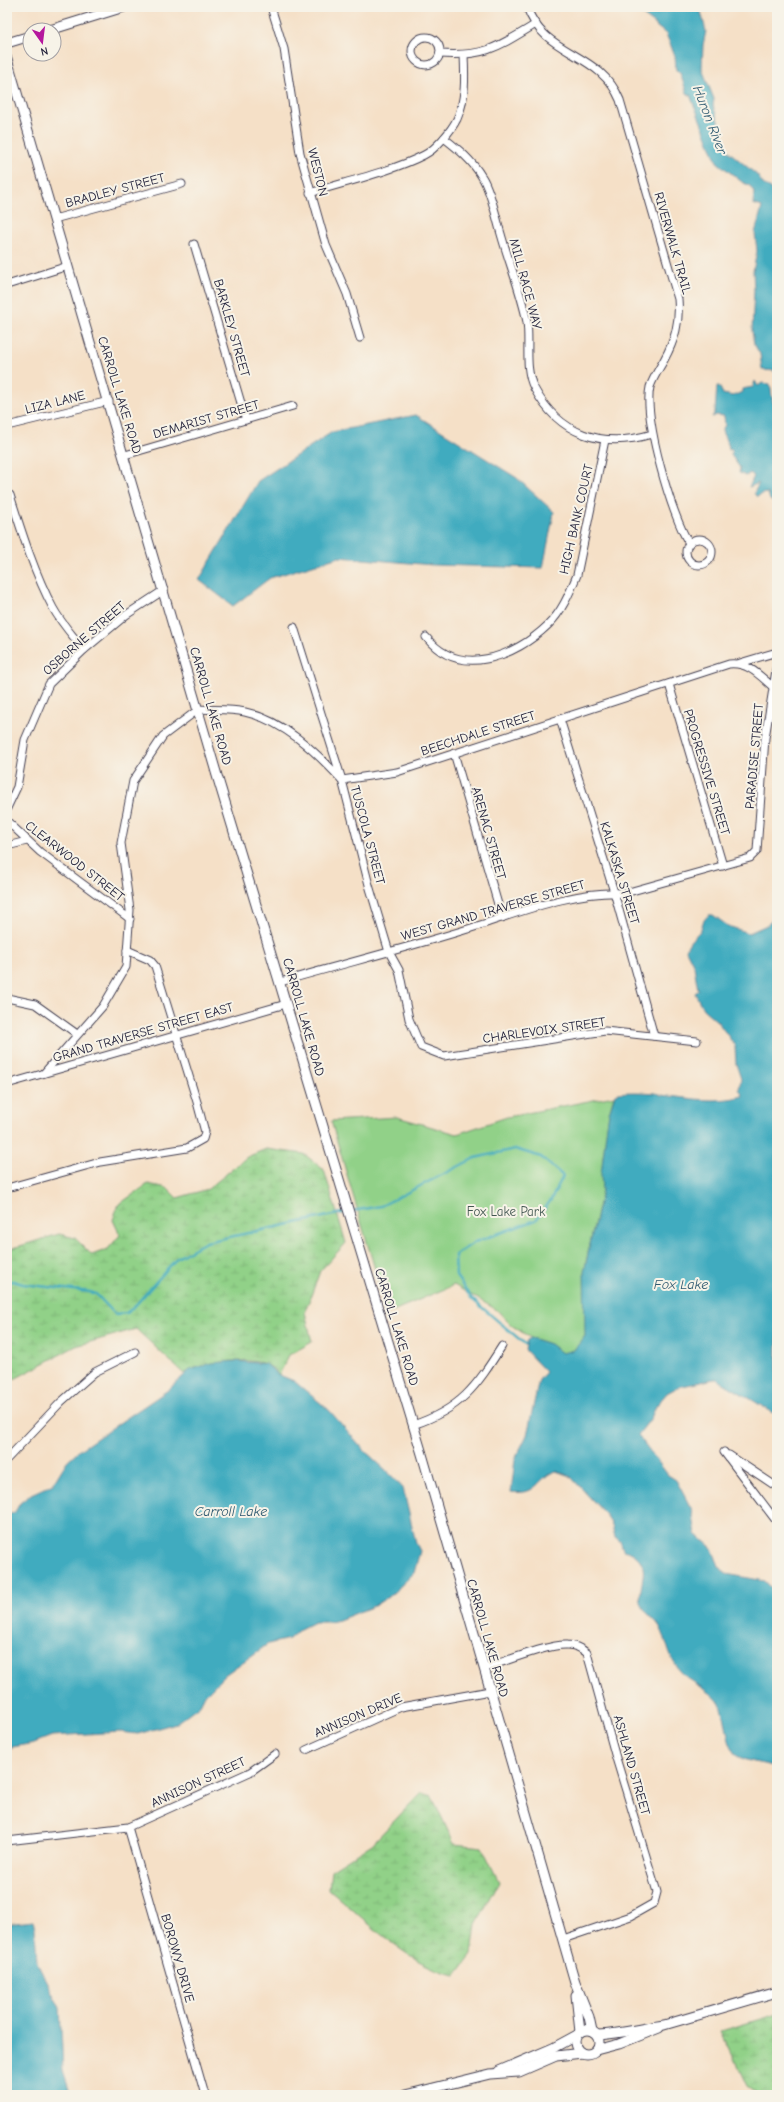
<svg xmlns="http://www.w3.org/2000/svg" width="784" height="2102" font-family="'Comic Neue',sans-serif">
  <style>
    .wetland { fill: url(#wetland-marsh); stroke: #5a7a62 }
    .park { fill: #91d188; stroke: #5a7a62 }
    .water { fill: #40abbf; stroke: #31667d }
    .lines { fill: none; stroke-linecap: round; stroke-linejoin: round }
    .stream { stroke: #40abbf; stroke-width: 2.5 }
    .minor-casing { stroke: #423e50; stroke-width: 9 }
    .tertiary-casing { stroke: #423e50; stroke-width: 11 }
    .minor { stroke: #fff; stroke-width: 7 }
    .tertiary { stroke: #fff; stroke-width: 9 }
    .labels { text-anchor: middle; dominant-baseline: central; stroke-width: 4; stroke-linejoin: round; paint-order: stroke }
    .street-label { font-size: 13px; fill: #22223b; stroke: #f7f3e8 }
    .park-label { font-size: 13px; fill: #435752; stroke: #f7f3e8 }
    .water-label { font-size: 14px; font-style: italic; fill: #2e5970; stroke: #f7f3e8 }
  </style>
  <defs>
    <pattern id="wetland-marsh" width="20" height="14" patternUnits="userSpaceOnUse"><rect width="20" height="14" fill="#91d188"/><path d="M1 5h8M5 5V1M11 12h8M15 12V8" fill="none" stroke="#7db376"/></pattern>
  </defs>
  <rect width="100%" height="100%" fill="#f7f3e8"/>
  <filter id="ink" filterUnits="userSpaceOnUse"><feTurbulence type="fractalNoise" baseFrequency=".025" numOctaves="2"/><feDisplacementMap in="SourceGraphic" scale="8" xChannelSelector="R" yChannelSelector="G"/><feConvolveMatrix kernelMatrix="1 2 1 2 8 2 1 2 1" color-interpolation-filters="sRGB"/></filter>
  <filter id="wash" filterUnits="userSpaceOnUse"><feTurbulence type="fractalNoise" baseFrequency=".012" numOctaves="4" result="noise"/><feDisplacementMap in="SourceGraphic" scale="16" xChannelSelector="R" yChannelSelector="G"/><feGaussianBlur stdDeviation="0.9" result="paint"/><feColorMatrix in="noise" values="0 0 0 0 0 0 0 0 0 0 0 0 0 0 0 0 0 1.4 0 .05"/><feComposite in="paint" operator="in"/></filter>
  <g filter="url(#wash)">
    <rect width="100%" height="100%" fill="#f5e0c7"/>
    <!-- wetland -->
    <g class="wetland">
      <path d="M266,1149l38,5 20,16 22,73 -26,28 -15,41 7,30 -23,13 -10,20c-3,-4 -7,-8 -12,-10 -18,-9 -66,-3 -83,9l-48,-45 -60,17 -69,37v-133l52,-16 16,4 17,17 16,-6 12,-14 -7,-15 5,-15 30,-21 19,4 10,10 31,-9 39,-32z"/>
      <path d="M421,1793l11,3 22,48 28,3 17,35 -23,42 -4,30 -16,21c-47,-8 -91,-56 -127,-86l2,-19 41,-26z"/>
      <path d="M777,2014v81h-18l-12,-9 -26,-55z"/>
    </g>
    <!-- park -->
    <path class="park" d="M614,1096l-5,17 -6,44 -1,33 -16,72v70c-3,13 -14,22 -27,21l-9,-9 -19,-6 -20,-13 -14,-15 -43,-25 -66,28 -57,-192 66,-4 60,17 50,-17z"/>
    <!-- water -->
    <g class="water">
      <path d="M632,7l68,1 6,23 -3,14 -1,24 12,30 -1,6 14,45 30,25 6,9 14,9v178l-15,-1 -2,-16 -6,-10 -2,-13 2,-41 -1,-19 4,-20 -2,-18 7,-26 -9,-3 1,-12 -4,-6 -8,-4 -25,-20 -27,-67 -3,-2 -7,-20 -4,-3 -1,-14 -9,-22 -10,-8 -1,-2z"/>
      <path d="M755,381l3,5 4,-3 8,1 3,19 4,-2v103l-7,-4 -2,-7 -7,1 -4,3 -3,-4 5,-10 -10,4 5,-11 -4,-3 -4,3 -7,-3 1,-5 -9,-13 1,-6 -3,1c0,-9 -7,-13 -7,-22l3,-2 -1,-10 -8,-1 -4,2 3,-5 2,-26h2l4,8 10,2 9,-4v-3l11,-2z"/>
      <path d="M416,415l101,63 37,34 -11,56 -110,-3 -94,-8 -69,21 -37,28 -34,-26 59,-99 74,-49z"/>
      <path d="M709,915h4l15,11 21,7 18,-8 10,-9v499l-60,-36h-3l-36,8 -11,6 -11,13 -5,12 -13,17 30,40 8,5 16,30 4,24 16,14 7,18 7,8 39,7 12,12v174c-11,-3 -22,-4 -33,-8 -22,-8 -14,-42 -26,-58 -8,-11 -24,-17 -34,-26 -17,-17 -14,-27 -23,-46 -4,-9 -15,-14 -19,-24 -7,-18 13,-38 -10,-52 -3,-2 -6,-2 -9,-3l-3,-9 -5,-4 -4,-15 -5,-7 -36,-39 -14,-5c-19,6 -17,25 -45,21l4,-33 12,-24 12,-55 7,-8 -21,-22 2,-10 4,-2 19,6 12,9 12,-3 11,-14 -1,-64 18,-82 -1,-16 5,-42 3,-19 6,-19c5,-3 39,-2 45,0v1c30,3 54,9 83,1l-4,-7 2,-10 -5,-15 -1,-18 -17,-24 -15,-13 -8,-16 3,-3 -4,-24 -8,-16c2,-8 8,-13 13,-18 5,-6 1,-10 10,-17z"/>
      <path d="M236,1361l30,3 13,11 15,6 35,29 36,41 23,21 15,16 13,55 4,8 -6,22 -23,22 -17,11 -35,14 -9,2h-16l-14,7 -11,10 -21,5 -42,30 -21,21 -5,10 -24,18 -38,11 -18,-2 -68,4 -18,7 -27,5v-233l8,-3 5,-9 11,-9 22,-10 14,-23 11,-10 90,-61 22,-20 22,-7z"/>
      <path d="M33,1921l2,7 2,35 23,45 3,62 8,25h-64v-171z"/>
    </g>
    <g class="lines">
      <!-- stream -->
      <g class="stream">
        <path d="M352,1211l29,-5 94,-48 40,-9 26,8 22,19 -12,24 -15,20 -61,22 -20,13 1,21 16,23 53,45"/>
        <path d="M7,1282l6,-1 10,3 67,8 6,2 19,20 11,-1 7,-5 44,-50 29,-16 141,-30"/>
      </g>
    </g>
  </g>
  <g filter="url(#ink)">
    <g class="lines">
      <defs>
        <g id="minor">
          <path d="M271,7l13,42 16,104 26,92 21,49 13,44"/>
          <path d="M527,7c16,49 73,44 93,93l58,199c2,23 -3,41 -14,61 -5,9 -11,18 -14,27 -7,30 22,131 39,156"/>
          <circle cx="426" cy="51" r="14"/>
          <path d="M440,54c45,3 58,-7 96,-30"/>
          <path d="M444,138c14,11 28,22 38,39 9,14 14,40 19,57 8,29 20,58 26,88 3,21 -3,46 7,66 25,47 68,61 118,46"/>
          <path d="M310,193c35,-11 83,-22 114,-38 12,-6 27,-24 33,-36 9,-20 8,-42 7,-64"/>
          <path d="M54,219l128,-35"/>
          <path d="M194,244l52,176"/>
          <path d="M7,285l61,-19"/>
          <path d="M7,426l102,-25"/>
          <path d="M125,455l168,-49"/>
          <path d="M10,495c12,38 24,77 43,113 8,15 21,29 31,42"/>
          <circle cx="699" cy="552" r="13"/>
          <path d="M294,627l48,153 27,105 20,67 10,18 10,49 12,28 23,9 161,-25 92,10"/>
          <path d="M426,637c33,42 89,20 122,-12 14,-13 22,-33 29,-50l28,-135"/>
          <path d="M740,663l37,-11"/>
          <path d="M669,684l54,182"/>
          <path d="M560,719l54,173 40,144"/>
          <path d="M454,753l48,165"/>
          <path d="M7,808l10,-21 8,-47 24,-56 35,-34 42,-35 38,-25"/>
          <path d="M7,821l33,31 90,67"/>
          <path d="M7,846l20,-5"/>
          <path d="M280,982c59,-17 119,-32 178,-50 54,-16 110,-42 167,-39l125,-35 7,-7 8,-113 12,-74"/>
          <path d="M7,998l28,6 42,30"/>
          <path d="M44,1073l59,-67 23,-39 4,-57 -9,-67 12,-62 30,-45 36,-27c14,1 31,0 46,3 39,9 70,39 97,68l55,-8 332,-108c19,-2 30,11 44,23"/>
          <path d="M7,1084l279,-80"/>
          <path d="M7,1188l93,-26 87,-14 16,-9 2,-7 -8,-30 -42,-136 -5,-6 -23,-10"/>
          <path d="M413,1425c48,-16 63,-38 89,-79"/>
          <path d="M724,1452l53,70"/>
          <path d="M729,1455l48,32"/>
          <path d="M7,1459l54,-57 34,-30 40,-20"/>
          <path d="M484,1668c20,-6 64,-24 83,-23 8,0 14,3 20,8l29,105 41,134 -3,11 -23,13 -68,23"/>
          <path d="M306,1750l95,-43 89,-16"/>
          <path d="M128,1827l77,268"/>
          <path d="M7,1841l121,-14 122,-55 25,-18"/>
        </g>
        <g id="tertiary">
          <path d="M50,30l74,-23"/>
          <path d="M7,43l23,-7"/>
          <path d="M7,59l211,720 204,675 153,528 14,35 3,14"/>
          <path d="M576,1995l4,37"/>
          <circle cx="587" cy="2042" r="12"/>
          <path d="M598,2035c23,-1 44,-7 66,-10l113,-33"/>
          <path d="M596,2050l23,-6 40,-16"/>
          <path d="M499,2071l54,-23 24,-13"/>
          <path d="M405,2095l85,-21 29,-2 37,-16 26,-3"/>
        </g>
      </defs>
      <!-- minor casing -->
      <use href="#minor" class="minor-casing"/>
      <!-- tertiary casing -->
      <use href="#tertiary" class="tertiary-casing"/>
      <!-- minor -->
      <use href="#minor" class="minor"/>
      <!-- tertiary -->
      <use href="#tertiary" class="tertiary"/>
    </g>
  </g>
  <g class="labels">
    <!-- street labels -->
    <g class="street-label">
      <text transform="translate(318 172) rotate(76)">WESTON</text>
      <text transform="translate(115 190) rotate(-15)">BRADLEY STREET</text>
      <text transform="translate(673 243) rotate(74)">RIVERWALK TRAIL</text>
      <text transform="translate(526 284) rotate(75)">MILL RACE WAY</text>
      <text transform="translate(232 328) rotate(74)">BARKLEY STREET</text>
      <text transform="translate(120 395) rotate(73)">CARROLL LAKE ROAD</text>
      <text transform="translate(55 402) rotate(-14)">LIZA LANE</text>
      <text transform="translate(206 419) rotate(-16)">DEMARIST STREET</text>
      <text transform="translate(576 519) rotate(-77)">HIGH BANK COURT</text>
      <text transform="translate(84 638) rotate(-41)">OSBORNE STREET</text>
      <text transform="translate(211 706) rotate(74)">CARROLL LAKE ROAD</text>
      <text transform="translate(478 733) rotate(-18)">BEECHDALE STREET</text>
      <text transform="translate(754 756) rotate(-85)">PARADISE STREET</text>
      <text transform="translate(707 772) rotate(73)">PROGRESSIVE STREET</text>
      <text transform="translate(489 833) rotate(74)">ARENAC STREET</text>
      <text transform="translate(368 835) rotate(75)">TUSCOLA STREET</text>
      <text transform="translate(75 861) rotate(38)">CLEARWOOD STREET</text>
      <text transform="translate(620 873) rotate(73)">KALKASKA STREET</text>
      <text transform="translate(493 910) rotate(-16)">WEST GRAND TRAVERSE STREET</text>
      <text transform="translate(304 1017) rotate(74)">CARROLL LAKE ROAD</text>
      <text transform="translate(544 1030) rotate(-8)">CHARLEVOIX STREET</text>
      <text transform="translate(143 1032) rotate(-16)">GRAND TRAVERSE STREET EAST</text>
      <text transform="translate(397 1327) rotate(73)">CARROLL LAKE ROAD</text>
      <text transform="translate(488 1638) rotate(74)">CARROLL LAKE ROAD</text>
      <text transform="translate(358 1715) rotate(-23)">ANNISON DRIVE</text>
      <text transform="translate(632 1765) rotate(74)">ASHLAND STREET</text>
      <text transform="translate(198 1782) rotate(-25)">ANNISON STREET</text>
      <text transform="translate(178 1958) rotate(74)">BOROWY DRIVE</text>
    </g>
    <!-- park labels -->
    <g class="park-label">
      <text x="506" y="1211">Fox Lake Park</text>
    </g>
    <!-- water labels -->
    <g class="water-label">
      <text transform="translate(710 120) rotate(69)">Huron River</text>
      <text x="681" y="1284">Fox Lake</text>
      <text x="231" y="1511">Carroll Lake</text>
    </g>
  </g>
  <!-- margin -->
  <rect width="784" height="2102" fill="none" stroke="#f7f3e8" stroke-width="24"/>
  <!-- north arrow -->
  <g transform="translate(42 42) rotate(166)"><circle r="19" fill="#f7f3e8" stroke="#a29fa3"/>
  <path d="M0-3L7 15L0 10L-7 15Z" fill="#b5179e"/>
  <text y="-6" font-size="11" font-weight="bold" text-anchor="middle" fill="#22223b">N</text>
  </g>
</svg>
